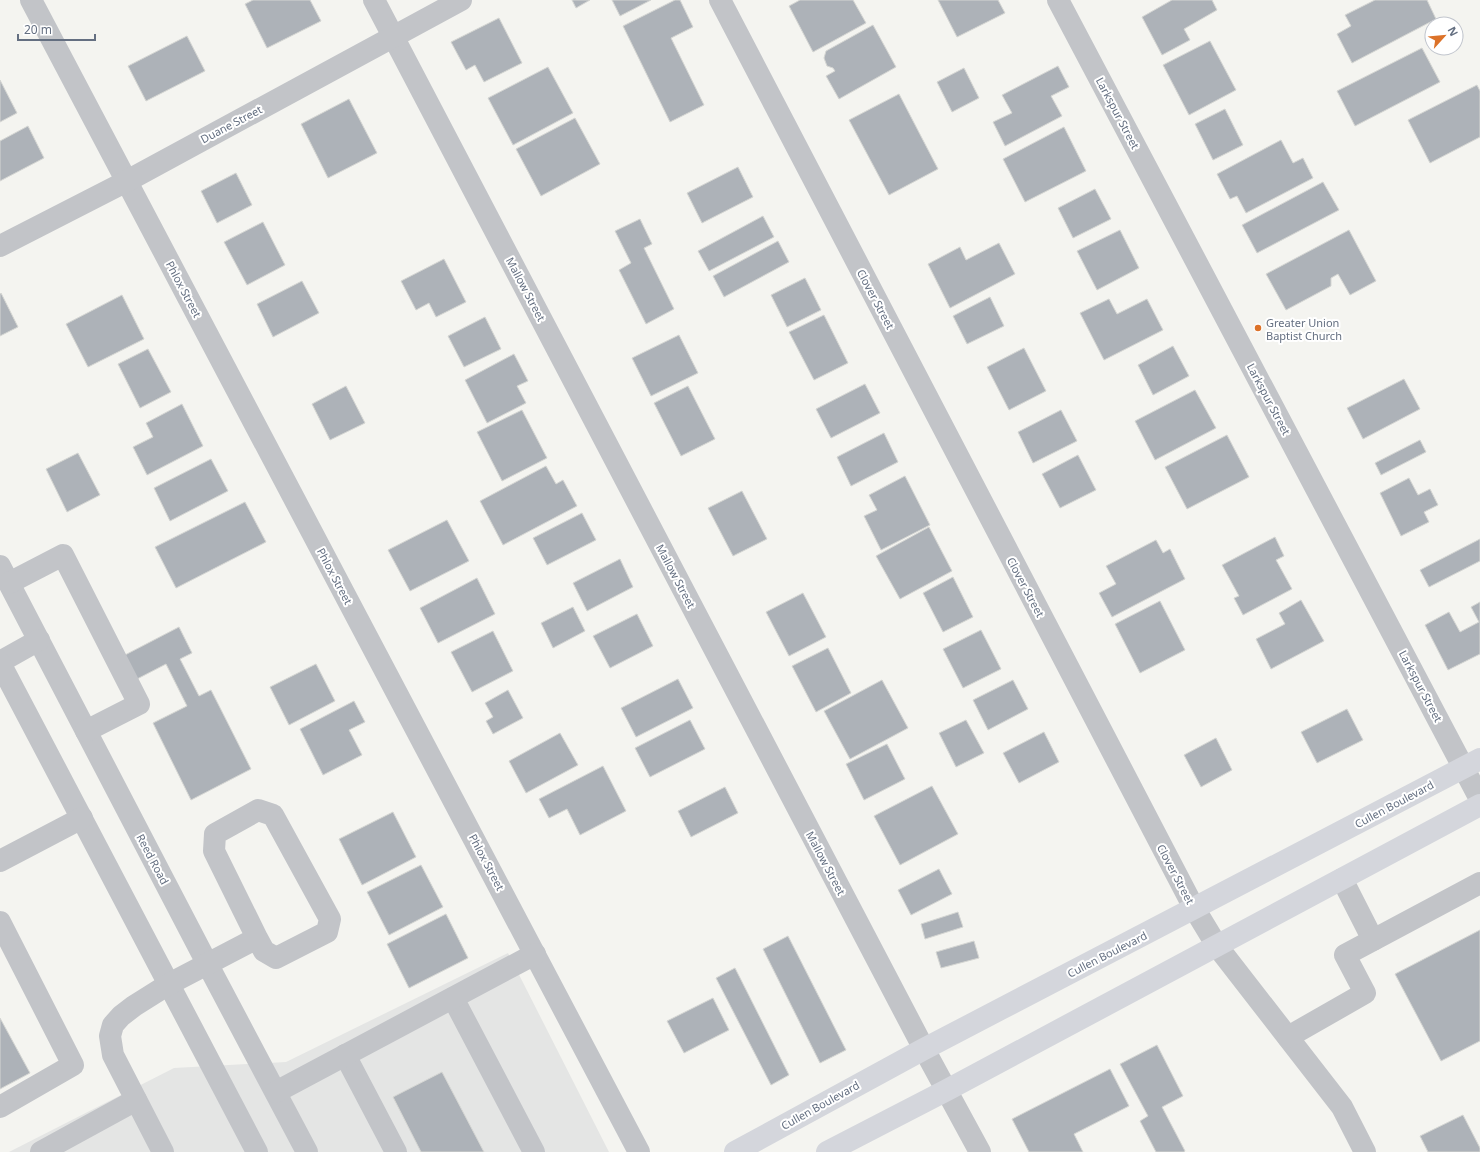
<svg xmlns="http://www.w3.org/2000/svg" width="1480" height="1152" font-family="'Noto Sans',sans-serif">
  <style>
    .built { fill: #e4e5e4 }
    .building { fill: #adb2b8; stroke: #d5d6d3 }
    .lines { fill: none; stroke-linecap: round; stroke-linejoin: round }
    .minor { stroke: #c2c4c8; stroke-width: 22 }
    .major { stroke: #d4d6dc; stroke-width: 22 }
    .poi-dot { fill: #dc7229; stroke: #fff; stroke-width: 1.5 }
    .labels { text-anchor: middle; dominant-baseline: central; stroke-width: 4; stroke-linejoin: round; paint-order: stroke }
    .street-label { font-size: 11px; fill: #646f81; stroke: #fff }
    .poi-label { font-size: 11px; fill: #646f81; stroke: #fff; text-anchor: start }
  </style>
  <rect width="100%" height="100%" fill="#f4f4f0"/>
  <!-- built -->
  <path class="built" d="M508,953l101,199h-600l165,-84 112,-6z"/>
  <!-- building -->
  <g class="building">
    <path d="M253,0h57l11,21 -54,27 -22,-44z"/>
    <path d="M572,0h18l-14,8z"/>
    <path d="M612,0h39l-31,16z"/>
    <path d="M675,0h5l13,27 -22,11 33,67 -34,17 -47,-96z"/>
    <path d="M800,0h53l13,23 -53,29 -24,-46z"/>
    <path d="M938,0h60l7,13 -48,24z"/>
    <path d="M1172,0h40l5,10 -33,19 6,11 -28,15 -20,-38z"/>
    <path d="M1375,0h52l9,19 -84,44 -15,-29 14,-8 -6,-11z"/>
    <path d="M499,18l23,45 -38,19 -9,-17 -9,5 -15,-28z"/>
    <path d="M873,25l23,42 -57,32 -13,-23 9,-5 -2,-3 -6,-2 -3,-8 2,-7z"/>
    <path d="M187,36l18,35 -59,30 -18,-35z"/>
    <path d="M1210,41l26,49 -47,25 -26,-50z"/>
    <path d="M1422,48l18,34 -85,44 -18,-35z"/>
    <path d="M1058,66l11,21 -18,9 11,20 -57,30 -12,-24 19,-9 -10,-18z"/>
    <path d="M548,67l25,46 -60,32 -25,-47z"/>
    <path d="M964,68l15,30 -27,14 -15,-30z"/>
    <path d="M0,80l17,33 -17,9z"/>
    <path d="M1477,85l3,6v46l-50,26 -22,-43z"/>
    <path d="M899,94l39,75 -49,26 -40,-75z"/>
    <path d="M349,99l28,54 -49,25 -27,-54z"/>
    <path d="M1225,109l18,36 -30,15 -18,-36z"/>
    <path d="M575,118l25,46 -59,32 -25,-47z"/>
    <path d="M28,126l16,32 -44,23v-40z"/>
    <path d="M1064,127l22,44 -61,31 -22,-43z"/>
    <path d="M1281,140l12,23 10,-5 10,20 -67,35 -9,-17 -7,3 -13,-25z"/>
    <path d="M738,167l15,30 -51,26 -15,-30z"/>
    <path d="M236,173l16,32 -35,18 -16,-32z"/>
    <path d="M1323,182l16,28 -82,43 -15,-28z"/>
    <path d="M1095,189l16,30 -38,19 -15,-30z"/>
    <path d="M763,216l11,21 -65,34 -11,-20z"/>
    <path d="M640,219l12,25 -8,4 30,61 -28,15 -27,-54 12,-7 -16,-32z"/>
    <path d="M263,222l22,43 -38,20 -23,-43z"/>
    <path d="M1120,230l19,38 -42,22 -20,-39z"/>
    <path d="M1349,230l27,51 -26,14 -12,-21 -7,4v8l-45,24 -20,-36z"/>
    <path d="M778,241l11,21 -65,35 -11,-21z"/>
    <path d="M999,243l16,31 -65,34 -22,-44 32,-17 6,13z"/>
    <path d="M444,259l22,43 -30,15 -7,-14 -13,7 -15,-29z"/>
    <path d="M805,278l16,32 -34,17 -16,-32z"/>
    <path d="M302,281l17,32 -46,24 -16,-33z"/>
    <path d="M1,293l17,34 -18,9v-42z"/>
    <path d="M122,295l22,44 -56,28 -22,-43z"/>
    <path d="M990,297l14,29 -37,18 -14,-28z"/>
    <path d="M1109,299l8,15 30,-15 16,31 -59,30 -24,-47z"/>
    <path d="M824,315l24,48 -34,17 -25,-48z"/>
    <path d="M485,317l16,32 -37,18 -16,-31z"/>
    <path d="M679,335l19,38 -47,23 -19,-38z"/>
    <path d="M1173,346l16,30 -36,19 -15,-30z"/>
    <path d="M1024,348l22,43 -37,19 -22,-43z"/>
    <path d="M148,349l23,43 -31,16 -22,-44z"/>
    <path d="M514,354l14,27 -11,5 9,17 -39,20 -22,-43z"/>
    <path d="M1404,379l16,30 -57,30 -16,-31z"/>
    <path d="M865,384l15,29 -49,25 -15,-29z"/>
    <path d="M346,386l19,37 -35,17 -18,-36z"/>
    <path d="M688,386l27,53 -34,17 -27,-53z"/>
    <path d="M1195,390l21,38 -61,32 -20,-39z"/>
    <path d="M182,404l21,42 -56,29 -14,-28 20,-10 -7,-14z"/>
    <path d="M522,410l25,48 -45,23 -25,-49z"/>
    <path d="M1061,410l16,31 -44,22 -15,-31z"/>
    <path d="M884,433l14,29 -47,24 -14,-29z"/>
    <path d="M1227,435l22,42 -62,32 -22,-42z"/>
    <path d="M1420,440l6,12 -45,23 -6,-12z"/>
    <path d="M78,453l22,42 -33,17 -21,-43z"/>
    <path d="M1078,455l18,35 -36,18 -18,-34z"/>
    <path d="M211,459l17,32 -58,30 -16,-33z"/>
    <path d="M546,466l10,18 7,-4 14,26 -74,39 -23,-44z"/>
    <path d="M905,476l25,49 -49,25 -17,-34 13,-6 -8,-15z"/>
    <path d="M1409,478l9,17 12,-6 8,16 -14,7 5,10 -28,14 -21,-43z"/>
    <path d="M742,491l25,48 -34,17 -25,-48z"/>
    <path d="M245,502l21,40 -90,46 -21,-41z"/>
    <path d="M582,513l14,27 -49,25 -14,-27z"/>
    <path d="M447,520l22,41 -59,30 -22,-41z"/>
    <path d="M929,527l23,44 -52,28 -24,-43z"/>
    <path d="M1275,537l9,19 -8,4 16,29 -49,26 -9,-17 5,-2 -17,-31z"/>
    <path d="M1480,539v22l-51,26 -9,-17z"/>
    <path d="M1156,540l7,13 7,-4 15,30 -73,38 -13,-24 17,-9 -10,-18z"/>
    <path d="M620,559l13,28 -46,24 -14,-28z"/>
    <path d="M953,577l20,40 -30,15 -20,-39z"/>
    <path d="M477,578l18,36 -57,29 -18,-35z"/>
    <path d="M803,593l23,44 -37,19 -23,-44z"/>
    <path d="M1301,600l23,41 -53,28 -15,-30 29,-15 -6,-11z"/>
    <path d="M1160,601l25,49 -45,23 -25,-49z"/>
    <path d="M1480,602v52l-32,16 -23,-45 24,-13 11,20 19,-10 -8,-15z"/>
    <path d="M573,607l12,24 -32,17 -12,-25z"/>
    <path d="M637,614l16,32 -43,22 -17,-32z"/>
    <path d="M179,627l13,26 -12,6 19,37 12,-6 40,79 -60,31 -38,-77 34,-17 -21,-42 -29,15 -12,-24z"/>
    <path d="M981,630l20,39 -38,19 -20,-39z"/>
    <path d="M493,631l20,40 -41,21 -21,-40z"/>
    <path d="M828,648l23,45 -35,19 -24,-46z"/>
    <path d="M316,664l19,37 -46,24 -19,-38z"/>
    <path d="M678,679l15,29 -57,29 -15,-29z"/>
    <path d="M882,680l26,48 -58,31 -26,-48z"/>
    <path d="M1013,680l15,29 -40,21 -15,-30z"/>
    <path d="M508,690l15,28 -30,16 -7,-13 7,-4 -8,-14z"/>
    <path d="M354,701l11,21 -16,8 13,25 -39,20 -23,-46z"/>
    <path d="M1347,709l16,31 -46,23 -16,-31z"/>
    <path d="M690,720l15,29 -55,28 -15,-29z"/>
    <path d="M966,720l18,33 -28,14 -17,-34z"/>
    <path d="M1044,732l15,30 -40,21 -16,-30z"/>
    <path d="M560,733l18,32 -52,28 -17,-32z"/>
    <path d="M1216,738l16,32 -31,17 -17,-32z"/>
    <path d="M887,744l18,35 -41,21 -18,-36z"/>
    <path d="M603,766l23,45 -46,24 -13,-26 -18,9 -10,-19z"/>
    <path d="M932,786l26,48 -58,31 -26,-49z"/>
    <path d="M725,787l13,26 -47,24 -13,-26z"/>
    <path d="M393,812l23,45 -54,28 -23,-46z"/>
    <path d="M421,865l22,42 -54,28 -22,-43z"/>
    <path d="M939,869l13,25 -41,21 -13,-25z"/>
    <path d="M958,912l5,15 -38,12 -4,-15z"/>
    <path d="M446,914l22,44 -59,30 -22,-44z"/>
    <path d="M1480,930v111l-39,20 -46,-87z"/>
    <path d="M788,936l58,114 -26,13 -57,-114z"/>
    <path d="M974,941l5,17 -38,10 -5,-16z"/>
    <path d="M735,968l54,107 -18,10 -55,-107z"/>
    <path d="M713,998l16,32 -45,23 -17,-32z"/>
    <path d="M0,1018l30,55 -30,16z"/>
    <path d="M1157,1045l26,51 -21,11 23,44 -1,1h-28l-16,-31 8,-5 -28,-52z"/>
    <path d="M1110,1069l19,37 -55,28 9,18h-54l-17,-33z"/>
    <path d="M442,1072l42,80h-63l-28,-55z"/>
    <path d="M1463,1115l17,33v4h-52l-8,-16z"/>
  </g>
  <g class="lines">
    <!-- minor -->
    <g class="minor">
      <path d="M31,0l608,1152"/>
      <path d="M374,0l550,1049 56,103"/>
      <path d="M720,0l474,908 23,38 125,161 23,45"/>
      <path d="M1058,0l422,799"/>
      <path d="M0,246l127,-65 334,-181"/>
      <path d="M0,566l208,399 99,187"/>
      <path d="M9,583l54,-28 76,149 -53,27"/>
      <path d="M0,662l39,-22"/>
      <path d="M0,663l257,489"/>
      <path d="M0,861l82,-43"/>
      <path d="M1342,879l31,61"/>
      <path d="M0,922l73,143 -73,42"/>
      <path d="M453,998l81,154"/>
      <path d="M1288,1037l77,-44 -20,-38 135,-72"/>
      <path d="M345,1055l51,97"/>
      <path d="M276,1092l259,-138"/>
      <path d="M41,1152l95,-52"/>
      <path d="M163,1152l-50,-97 -3,-19 3,-11 8,-9 13,-10 35,-22 88,-46 -43,-87 1,-17 43,-24 15,5 57,104 -3,13 -51,26 -12,-7 -7,-13"/>
    </g>
    <!-- major -->
    <g class="major">
      <path d="M735,1152l189,-103 556,-290"/>
      <path d="M827,1152l120,-62 533,-285"/>
    </g>
  </g>
  <!-- markers -->
  <circle class="poi-dot" cx="1258" cy="328" r="4"/>
  <g class="labels">
    <!-- street labels -->
    <g class="street-label">
      <text transform="translate(1118 113) rotate(62)">Larkspur Street</text>
      <text transform="translate(231 124) rotate(-28)">Duane Street</text>
      <text transform="translate(184 289) rotate(62)">Phlox Street</text>
      <text transform="translate(526 289) rotate(62)">Mallow Street</text>
      <text transform="translate(876 299) rotate(62)">Clover Street</text>
      <text transform="translate(1269 399) rotate(62)">Larkspur Street</text>
      <text transform="translate(335 576) rotate(62)">Phlox Street</text>
      <text transform="translate(676 576) rotate(62)">Mallow Street</text>
      <text transform="translate(1026 587) rotate(62)">Clover Street</text>
      <text transform="translate(1421 686) rotate(62)">Larkspur Street</text>
      <text transform="translate(1394 804) rotate(-28)">Cullen Boulevard</text>
      <text transform="translate(153 859) rotate(62)">Reed Road</text>
      <text transform="translate(487 862) rotate(62)">Phlox Street</text>
      <text transform="translate(826 863) rotate(62)">Mallow Street</text>
      <text transform="translate(1176 874) rotate(62)">Clover Street</text>
      <text transform="translate(1107 954) rotate(-27)">Cullen Boulevard</text>
      <text transform="translate(820 1105) rotate(-29)">Cullen Boulevard</text>
    </g>
    <!-- poi labels -->
    <g class="poi-label">
      <text x="1266" y="322">Greater Union<tspan x="1266" dy="13">Baptist Church</tspan></text>
    </g>
  </g>
  <!-- north arrow -->
  <g transform="translate(1444 36) rotate(63)"><circle r="19" fill="#ffffff" stroke="#c1c5cd"/>
  <path d="M0-3L7 15L0 10L-7 15Z" fill="#dc7229"/>
  <text y="-6" font-size="11" font-weight="bold" text-anchor="middle" fill="#646f81">N</text>
  </g>
  <!-- scale -->
  <path d="M18 34v6h77v-6" fill="none" stroke="#646f81" stroke-width="2"/>
  <text x="24" y="34" font-size="12" fill="#646f81" stroke="#ffffff" stroke-width="3" paint-order="stroke">20 m</text>
</svg>
